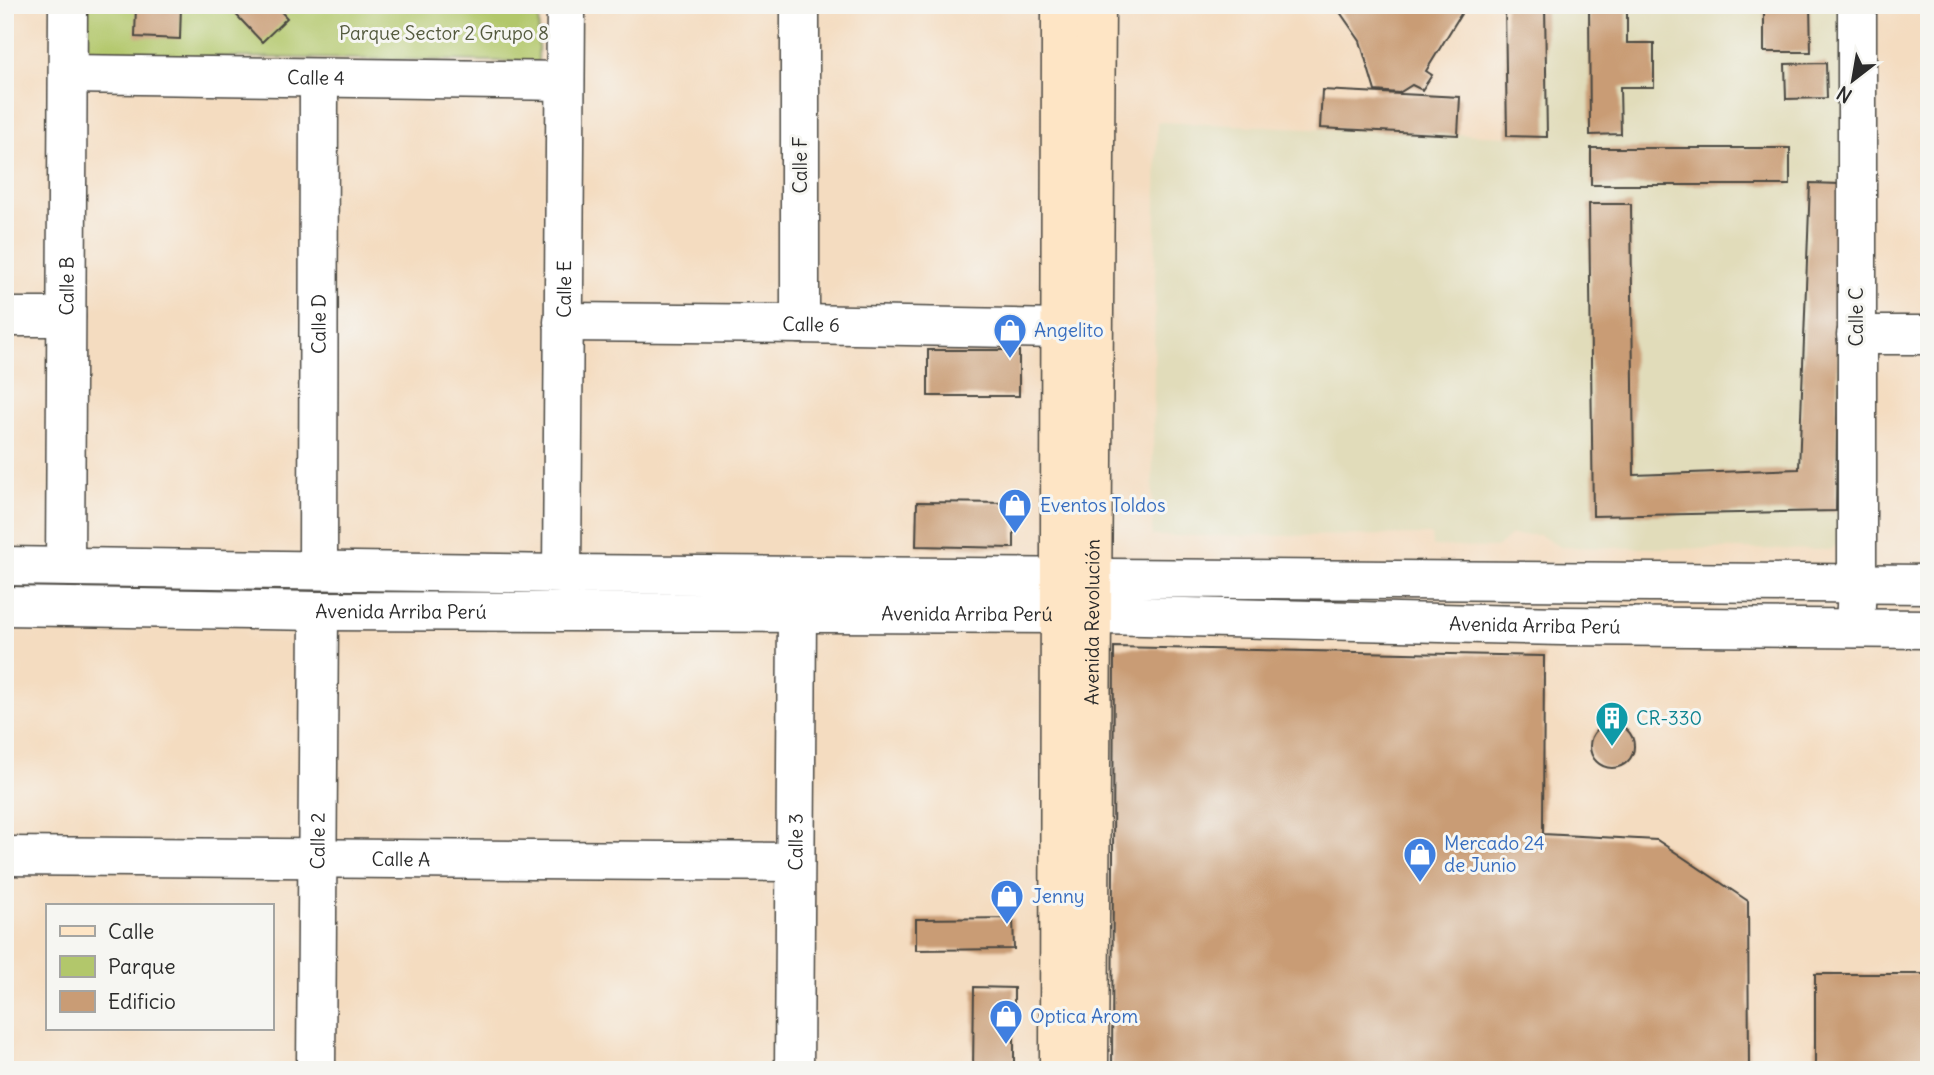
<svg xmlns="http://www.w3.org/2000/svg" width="1934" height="1075" font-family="Delius,sans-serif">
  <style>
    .built { fill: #e1dcba }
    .green { fill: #b2c76b; stroke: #6e794b; stroke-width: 2 }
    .building { fill: #c99c75 }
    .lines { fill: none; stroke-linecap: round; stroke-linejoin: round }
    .minor-casing { stroke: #494641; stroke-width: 41 }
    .tertiary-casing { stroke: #494641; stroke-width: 41 }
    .secondary-casing { stroke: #494641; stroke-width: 41 }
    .minor { stroke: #fff; stroke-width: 38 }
    .tertiary { stroke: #fff; stroke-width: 38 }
    .secondary { stroke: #fee5c5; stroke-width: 38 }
    .labels { text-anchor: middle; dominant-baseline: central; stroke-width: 6; stroke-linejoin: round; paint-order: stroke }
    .park-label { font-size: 19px; fill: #545a3e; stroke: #f6f6f2 }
    .street-label { font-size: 19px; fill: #2b2b2b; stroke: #f6f6f2 }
    .shop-label { font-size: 19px; fill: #366cbe; stroke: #f6f6f2; text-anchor: start }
    .culture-label { font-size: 19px; fill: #0d838f; stroke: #f6f6f2; text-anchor: start }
  </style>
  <rect width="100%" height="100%" fill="#f6f6f2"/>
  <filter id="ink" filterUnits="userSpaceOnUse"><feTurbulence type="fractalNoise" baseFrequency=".0143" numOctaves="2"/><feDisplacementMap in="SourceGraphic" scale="14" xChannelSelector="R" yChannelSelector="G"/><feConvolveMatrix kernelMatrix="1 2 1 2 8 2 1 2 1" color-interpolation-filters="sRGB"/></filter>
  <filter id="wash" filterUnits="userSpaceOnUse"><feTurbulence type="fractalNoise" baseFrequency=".00686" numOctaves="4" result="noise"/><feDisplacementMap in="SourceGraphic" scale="28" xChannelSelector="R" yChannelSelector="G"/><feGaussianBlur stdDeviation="1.57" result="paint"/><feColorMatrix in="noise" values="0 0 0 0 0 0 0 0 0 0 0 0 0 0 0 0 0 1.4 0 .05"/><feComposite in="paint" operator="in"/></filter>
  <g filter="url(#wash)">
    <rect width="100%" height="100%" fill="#f4dcc0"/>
    <!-- built -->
    <path class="built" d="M1505,5h345l1,525 -20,20 -271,-3 -20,-12h-29l-15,13 -63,-2 -2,-11 -279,1 5,-414 350,14z"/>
    <!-- green -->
    <path class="green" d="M87,5h452l-1,57 -452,-7z"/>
    <g id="blocks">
      <!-- building -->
      <g class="building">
        <path d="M136,5h45l-1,34 -45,-2z"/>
        <path d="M227,5h48l12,13 -25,24z"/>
        <path d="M1335,5h128l1,4 -38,62 6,4 -10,15 -10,-5 -13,8 -24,-2 -15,-50z"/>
        <path d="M1505,5h40l2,132 -40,-1z"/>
        <path d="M1589,5h38v38h27v44h-34l1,47 -31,1z"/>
        <path d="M1764,5h46l1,47h-47z"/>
        <path d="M1826,63l1,35 -41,1 -1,-35z"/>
        <path d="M1322,90l138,7 -2,38 -138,-7z"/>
        <rect x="1591" y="148" width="199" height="37"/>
        <path d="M1810,183l30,1 -4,327 -243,5 -4,-312h42l3,271 165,-6z"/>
        <rect x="928" y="350" width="91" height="46"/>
        <path d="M917,502l97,1v45l-98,-2z"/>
        <path d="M1114,647l430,9 -1,178 114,6 91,61 1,169h-637z"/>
        <circle cx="1612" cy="746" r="22"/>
        <path d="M1013,918l1,31 -98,1v-31z"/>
        <rect x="1815" y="974" width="114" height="96"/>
        <path d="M974,987l40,1v82h-41z"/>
      </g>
    </g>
  </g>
  <g filter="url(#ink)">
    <use href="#blocks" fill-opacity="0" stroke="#494641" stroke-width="2"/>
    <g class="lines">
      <defs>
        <g id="minor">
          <path id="s1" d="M68,74l497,7"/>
          <path d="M5,317h61"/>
          <path id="s2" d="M563,322l237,2 260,5"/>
          <path d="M800,324v-319"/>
          <path d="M1856,335h73"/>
          <path id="s3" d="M65,566l3,-561"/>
          <path id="s4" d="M318,569l1,-491"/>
          <path id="s5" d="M562,574l4,-569"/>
          <path d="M1855,628l2,-45v-578"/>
          <path id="s6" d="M5,856l790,6"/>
          <path id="s7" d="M316,1070l3,-459"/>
          <path id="s8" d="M794,1070l3,-456"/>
        </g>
        <g id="tertiary">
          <path d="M5,566l557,8 1367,10"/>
          <path id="s9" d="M5,606l314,5 740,3 503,12 367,3"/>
        </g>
        <g id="secondary">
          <path d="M1059,1070l2,-1065"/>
          <path id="s10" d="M1089,1070l7,-1065"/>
        </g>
      </defs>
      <!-- minor casing -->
      <use href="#minor" class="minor-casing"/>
      <!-- tertiary casing -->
      <use href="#tertiary" class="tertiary-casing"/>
      <!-- secondary casing -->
      <use href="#secondary" class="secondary-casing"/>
      <!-- minor -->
      <use href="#minor" class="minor"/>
      <!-- tertiary -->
      <use href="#tertiary" class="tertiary"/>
      <!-- secondary -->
      <use href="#secondary" class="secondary"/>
    </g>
  </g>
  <!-- icons -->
  <defs>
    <symbol id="shop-pin" viewBox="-11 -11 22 30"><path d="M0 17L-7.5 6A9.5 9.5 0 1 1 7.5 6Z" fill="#3f7fe0" stroke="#f6f6f2"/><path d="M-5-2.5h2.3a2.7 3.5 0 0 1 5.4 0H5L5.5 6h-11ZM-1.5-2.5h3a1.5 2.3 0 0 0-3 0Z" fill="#fff"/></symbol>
    <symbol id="building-pin" viewBox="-11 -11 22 30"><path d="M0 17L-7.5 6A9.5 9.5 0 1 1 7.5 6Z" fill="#0f9aa8" stroke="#f6f6f2"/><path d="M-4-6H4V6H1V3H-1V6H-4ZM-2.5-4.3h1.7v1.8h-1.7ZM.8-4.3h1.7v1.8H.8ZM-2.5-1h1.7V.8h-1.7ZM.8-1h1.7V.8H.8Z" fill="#fff"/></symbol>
  </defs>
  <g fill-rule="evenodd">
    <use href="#shop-pin" x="991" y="311" width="38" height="52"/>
    <use href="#shop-pin" x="996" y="486" width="38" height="52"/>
    <use href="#building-pin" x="1593" y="699" width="38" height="52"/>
    <use href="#shop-pin" x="1401" y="835" width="38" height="52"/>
    <use href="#shop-pin" x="988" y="877" width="38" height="52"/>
    <use href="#shop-pin" x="987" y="997" width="38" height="52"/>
  </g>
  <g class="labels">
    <!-- park labels -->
    <g class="park-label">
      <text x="444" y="33">Parque Sector 2 Grupo 8</text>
    </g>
    <!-- street labels -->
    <g class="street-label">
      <text stroke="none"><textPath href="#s1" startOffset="248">Calle 4</textPath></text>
      <text transform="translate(800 165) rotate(-90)">Calle F</text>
      <text stroke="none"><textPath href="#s3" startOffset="280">Calle B</textPath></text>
      <text stroke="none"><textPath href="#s5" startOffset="285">Calle E</textPath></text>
      <text transform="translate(1856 317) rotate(-90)">Calle C</text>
      <text stroke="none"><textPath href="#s4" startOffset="245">Calle D</textPath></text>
      <text stroke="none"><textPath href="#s2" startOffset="248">Calle 6</textPath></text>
      <text stroke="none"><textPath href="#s9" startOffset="396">Avenida Arriba Perú</textPath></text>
      <text stroke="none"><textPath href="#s9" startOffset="962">Avenida Arriba Perú</textPath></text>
      <text stroke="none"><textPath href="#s10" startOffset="448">Avenida Revolución</textPath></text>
      <text stroke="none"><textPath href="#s9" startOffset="1530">Avenida Arriba Perú</textPath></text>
      <text stroke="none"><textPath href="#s7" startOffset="229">Calle 2</textPath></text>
      <text stroke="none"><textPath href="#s8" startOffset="228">Calle 3</textPath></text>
      <text stroke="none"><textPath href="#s6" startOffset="396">Calle A</textPath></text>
    </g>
    <!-- shop labels -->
    <g class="shop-label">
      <text x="1034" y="330">Angelito</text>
      <text x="1040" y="505">Eventos Toldos</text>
      <text x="1444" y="843">Mercado 24<tspan x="1444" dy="22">de Junio</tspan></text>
      <text x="1032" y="896">Jenny</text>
      <text x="1030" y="1016">Optica Arom</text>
    </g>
    <!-- culture labels -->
    <g class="culture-label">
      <text x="1636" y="718">CR-330</text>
    </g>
  </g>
  <!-- margin -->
  <rect width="1934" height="1075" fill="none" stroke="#f6f6f2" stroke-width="28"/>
  <!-- legend -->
  <rect x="46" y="904" width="228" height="126" fill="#f6f6f2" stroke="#a5a5a2" stroke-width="2"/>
  <rect x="60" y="926" width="35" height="10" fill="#fee5c5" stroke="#a5a5a2" stroke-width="2"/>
  <text x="108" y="939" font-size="21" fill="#2b2b2b">Calle</text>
  <rect x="60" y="956" width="35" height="21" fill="#b2c76b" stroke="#a5a5a2" stroke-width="2"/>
  <text x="108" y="974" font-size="21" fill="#2b2b2b">Parque</text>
  <rect x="60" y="991" width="35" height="21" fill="#c99c75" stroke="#a5a5a2" stroke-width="2"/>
  <text x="108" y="1009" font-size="21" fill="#2b2b2b">Edificio</text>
  <!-- north arrow -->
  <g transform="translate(1853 80) rotate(211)" stroke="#f6f6f2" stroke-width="5" paint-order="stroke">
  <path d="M0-5L12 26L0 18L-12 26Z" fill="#2b2b2b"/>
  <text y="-10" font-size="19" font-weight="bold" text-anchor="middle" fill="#2b2b2b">N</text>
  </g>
</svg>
